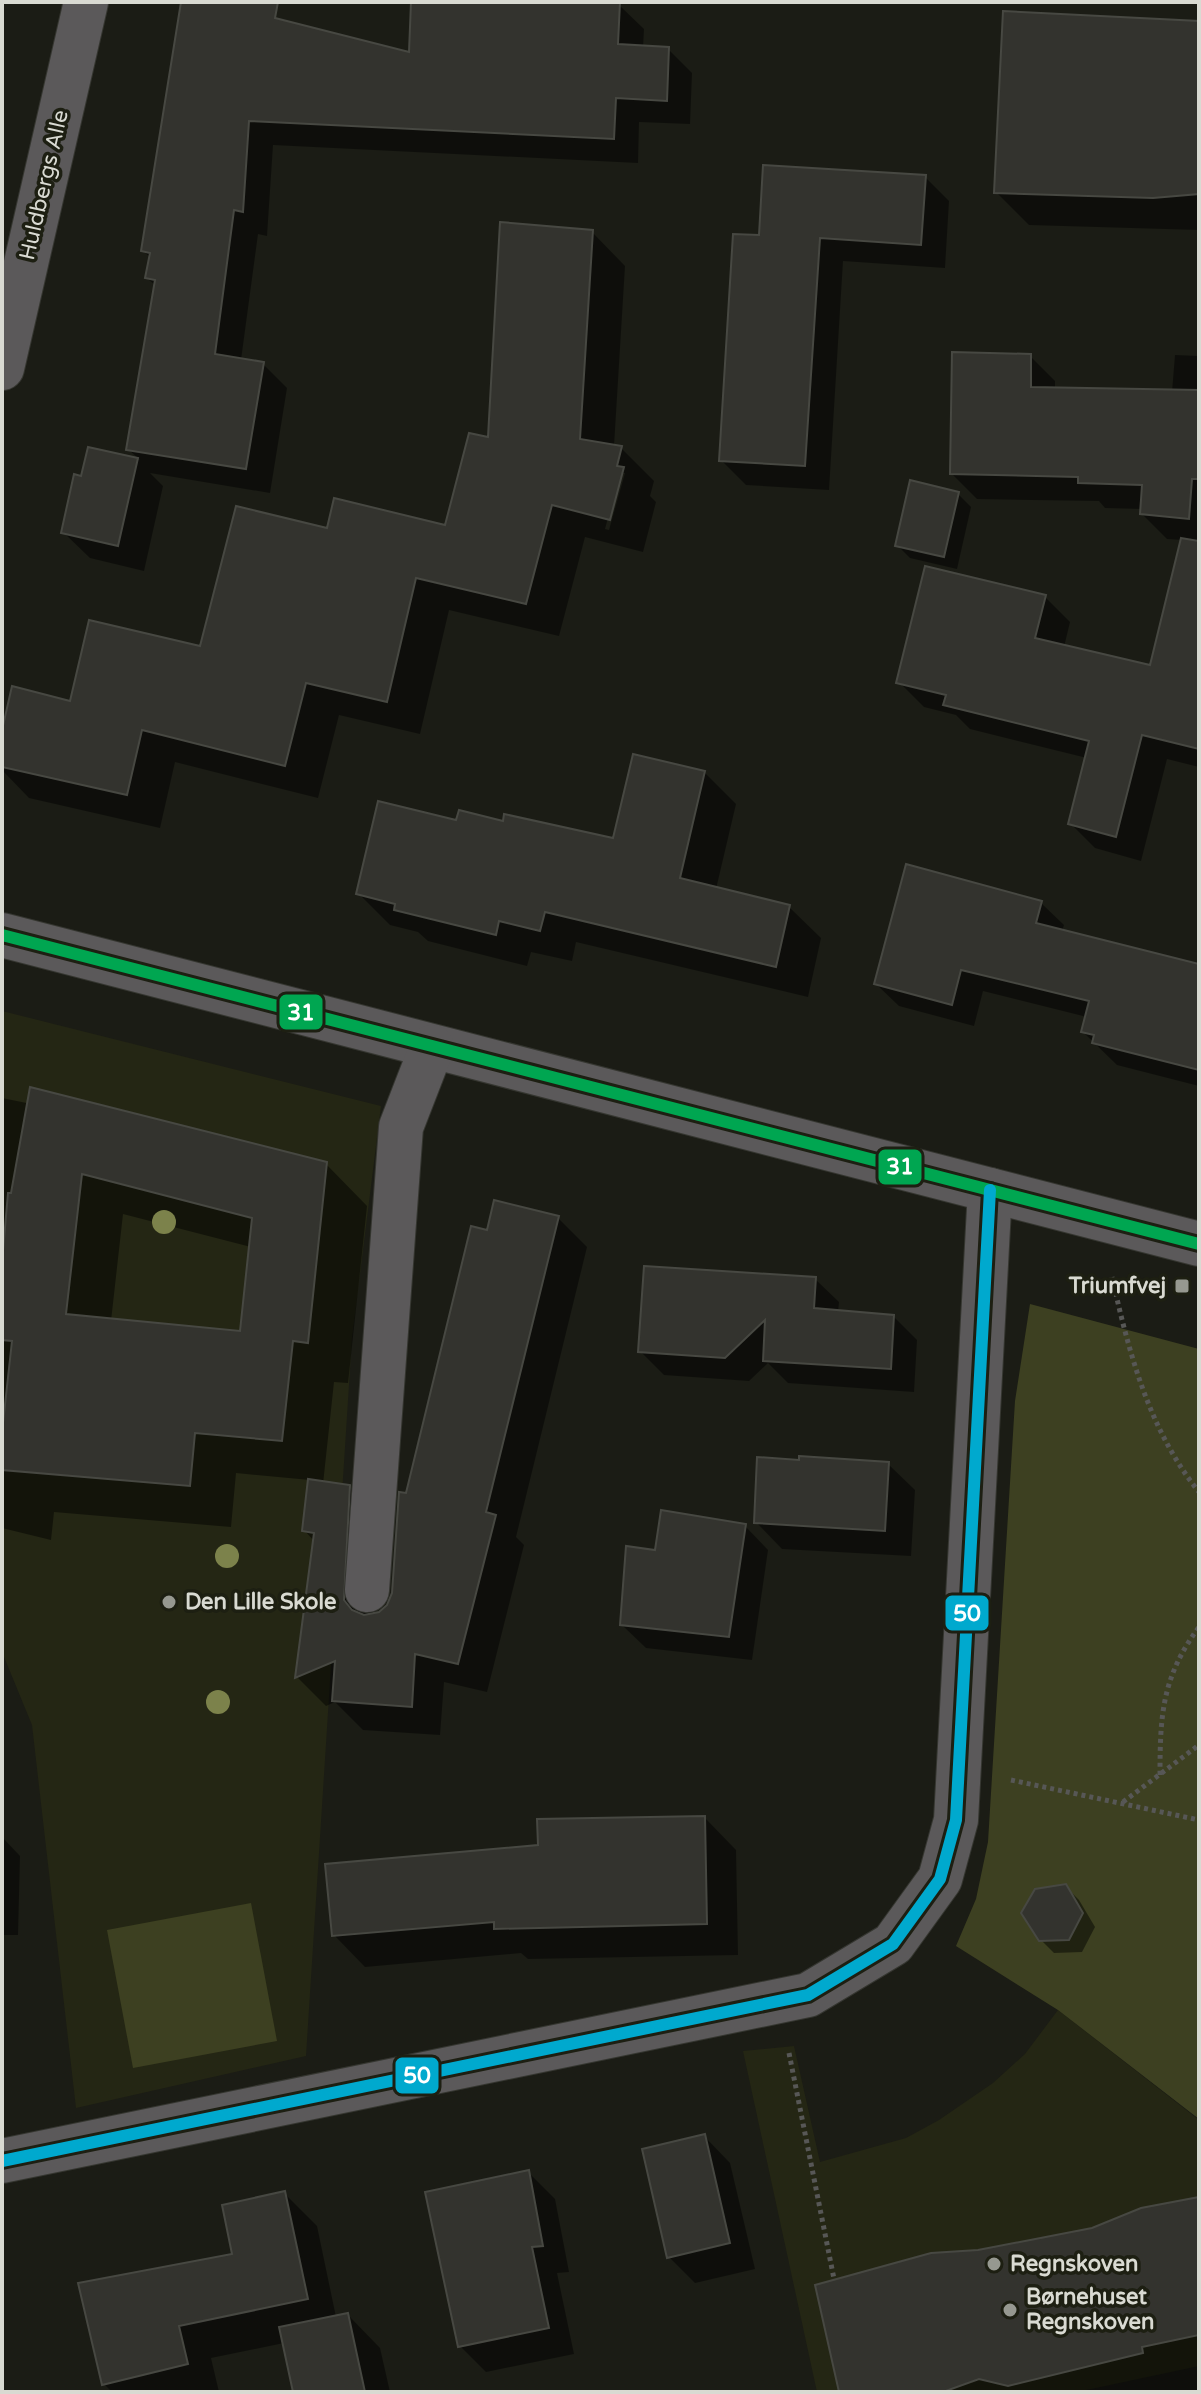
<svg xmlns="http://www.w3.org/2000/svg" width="1201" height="2394" font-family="'Varela Round',sans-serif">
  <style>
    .built { fill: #242614 }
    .green { fill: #3d4021 }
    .shadow { fill: #0007; fill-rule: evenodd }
    .building { fill: #33332e; stroke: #474842; stroke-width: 2; fill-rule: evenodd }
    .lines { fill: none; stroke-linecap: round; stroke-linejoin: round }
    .minor-casing { stroke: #353630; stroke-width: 46 }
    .path { stroke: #575756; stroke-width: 5; stroke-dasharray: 4 4; stroke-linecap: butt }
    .minor { stroke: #5b595a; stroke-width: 44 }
    .bus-1-casing { stroke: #1d1f12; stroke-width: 18 }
    .bus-2-casing { stroke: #1d1f12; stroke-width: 18 }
    .bus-1 { stroke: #00a651; stroke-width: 12 }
    .bus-2 { stroke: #00a9ce; stroke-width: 12 }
    .tree { fill: #7c824b }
    .poi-dot { fill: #969890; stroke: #1d1f12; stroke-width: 3 }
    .labels { text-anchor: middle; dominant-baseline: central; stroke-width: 7; stroke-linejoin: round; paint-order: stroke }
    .street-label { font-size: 22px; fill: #d9dad2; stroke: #1d1f12 }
    .poi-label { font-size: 22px; font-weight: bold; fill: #d9dad2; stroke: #1d1f12; text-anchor: start }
    .line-badge { stroke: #1d1f12; stroke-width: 3 }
    .badge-label { font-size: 22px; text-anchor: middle; font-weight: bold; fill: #fff }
  </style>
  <rect width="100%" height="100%" fill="#1b1c15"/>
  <!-- built -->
  <g class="built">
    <path d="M2,1011l379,95 -29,232 -46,718 -230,52 -44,-383 -30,-73z"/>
    <path d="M1058,2010l141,110v246l-122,26h-260l-74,-341 51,-5 26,116 86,-24 33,-18 54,-37 32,-29z"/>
  </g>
  <!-- green -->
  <g class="green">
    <path d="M1030,1304l169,45v770l-141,-109 -102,-64 20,-47 12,-57 27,-441z"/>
    <path d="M251,1903l26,138 -144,27 -26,-138z"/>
  </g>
  <!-- shadow -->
  <g class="shadow">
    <path d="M413,2l206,3 25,24 -1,19 25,1 24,24 -2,51 -51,-2 -1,41 -365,-18 -6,91 -9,-2 -17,126 22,4 24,24 -17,105 -120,-20 13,13 -19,85 -54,-13 -27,-26 26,-83 51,11 -12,-11 28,-163 -9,-8 4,-20 -8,-7 26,-171 242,-26z"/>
    <path d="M1199,69v161l-170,-5 -33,-33z"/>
    <path d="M925,177l24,24 -4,67 -102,-7 -14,229 -83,-5 -25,-25 40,-223z"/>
    <path d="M592,232l33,34 -11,180 7,2 33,33 -4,15 6,6 -13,50 -58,-15 -26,99 -110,-26 -29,124 -81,-19 -21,83 -143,-36 -15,66 -131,-30 -27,-28v-31l69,-36 131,-55 127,-118 117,-3zM620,473h5l-16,57 -4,-1z"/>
    <path d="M1175,355l24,1v411l-32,-8 -26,102 -46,-13 -25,-25 17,-65 -117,-29 -14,-14 -32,-8 -25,-25 146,-85 25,25 -6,25 87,20 31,-127 -15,-1 -25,-25v-5l-37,-1 -6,-7 -122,-2 -25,-25 78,-118 25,25v8l117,3z"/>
    <path d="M958,494l13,13 -14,62 -47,-11 -13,-13z"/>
    <path d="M704,772l32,32 -20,85 73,18 32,31 -13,59 -232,-55 -4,19 -41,-9 -4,14 -99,-25 -10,-9 -28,-7 -32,-32 100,-70h46l110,17z"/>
    <path d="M1041,903l23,22 -2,6 137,45v110l-82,-21 -34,-33 4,-15 -104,-26 -9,35 -75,-20 -23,-22z"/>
    <path d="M2,1098l324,66 41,42 -19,177 -14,-1 -11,102 26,3 29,29 -5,99 16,-9 5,-13 13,-98 81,-263 70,-14 29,29 -71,290 8,8 -37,147 -43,-10 -4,53 -77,-5 -28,-28 -9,4 -29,-29 18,-135 -11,-12 6,-50 -74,-7 -5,54 -177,-15 -3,28 -49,-12zM123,1214l128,33 -9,86 -131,-12z"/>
    <path d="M815,1279l24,23 -1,10 56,5 23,23 -3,52 -126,-9 -20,-20 -19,18 -85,-6 -24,-24z"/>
    <path d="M888,1464l27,26 -4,66 -129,-7 -26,-27z"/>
    <path d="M745,1526l23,24 -16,110 -106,-12 -24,-23 34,-73z"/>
    <path d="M705,1818l31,32 2,105 -210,4 -7,-6 -156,14 -31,-32 206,-88z"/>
    <path d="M2,1837l18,19 -2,79h-16z"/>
    <path d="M1066,1887l13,13 16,27 -13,25 -28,1 -14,-14z"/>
    <path d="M704,2136l26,27 25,106 -60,14 -26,-26z"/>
    <path d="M529,2173l26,26 14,73 -12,1 17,81 -88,18 -26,-26z"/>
    <path d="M284,2193l33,33 19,91 12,-2 32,33 10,44h-95l-11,-49 -73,15 8,34h-107l-8,-8 131,-128z"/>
    <path d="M1199,2199v193h-358l137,-140 114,-22z"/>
  </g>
  <!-- building -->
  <g class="building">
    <path d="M181,2h97l-3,16 134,34 2,-50h209l-2,42 51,3 -2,54 -51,-3 -2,41 -365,-18 -6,91 -9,-2 -19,144 49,8 -18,107 -120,-19 29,-170 -10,-2 5,-25 -9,-2z"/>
    <path d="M1003,11l196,10v173l-46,4 -159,-5z"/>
    <path d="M763,165l163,10 -5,70 -101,-7 -15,228 -86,-5 14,-227 26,1z"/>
    <path d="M500,222l93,8 -13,209 42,7 -5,20 7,1 -14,53 -58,-15 -26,99 -110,-26 -29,124 -81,-19 -21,83 -143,-36 -15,65 -125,-28v-37l10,-44 58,15 19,-81 111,26 36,-140 91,22 7,-30 111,27 24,-92 19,4z"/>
    <path d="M952,352l79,2v33l168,3v89h-7l-3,40 -49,-5 2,-29 -64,-2v-6l-128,-3z"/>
    <path d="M88,447l50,11 -20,88 -57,-13 13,-59 7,2z"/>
    <path d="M910,480l49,12 -15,65 -49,-11z"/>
    <path d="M1181,538l18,3v208l-57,-14 -26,102 -48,-13 21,-83 -146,-36 3,-10 -50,-12 29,-117 121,29 -11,43 115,27z"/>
    <path d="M633,754l72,17 -25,107 110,27 -14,62 -231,-55 -5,19 -41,-10 -3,14 -102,-25 1,-6 -39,-10 22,-93 78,19 3,-10 44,11 1,-7 109,24z"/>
    <path d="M906,864l136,37 -6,22 163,41v106l-107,-27 2,-8 -13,-3 8,-31 -128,-31 -9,35 -78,-21z"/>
    <path d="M30,1087l297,75 -19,181 -15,-2 -11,100 -87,-8 -5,53 -188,-16v-38l10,-91 -10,-1v-78l6,-69h3zM82,1174l170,44 -12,113 -174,-17z"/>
    <path d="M494,1200l65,16 -73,296 10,3 -38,149 -43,-10 -3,53 -80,-6 3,-40 -40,17 19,-145 -12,-2 6,-52 42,6 -6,115 8,10 12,5 15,-3 8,-7 5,-12 7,-101 7,1 65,-267 16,4z"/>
    <path d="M644,1266l172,11 -2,31 80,7 -3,54 -128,-8 2,-41 -40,38 -87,-6z"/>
    <path d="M799,1456l90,6 -4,69 -131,-8 3,-66 42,3z"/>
    <path d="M661,1510l85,14 -17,113 -109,-12 6,-79 29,4z"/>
    <path d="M705,1816l2,108 -213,5v-7l-162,14 -7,-72 213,-19 -1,-26z"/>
    <path d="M1066,1884l17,29 -14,27 -30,1 -18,-28 14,-24z"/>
    <path d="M705,2134l25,109 -63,15 -25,-109z"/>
    <path d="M529,2170l14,76 -11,1 17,81 -91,19 -33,-155z"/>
    <path d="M285,2191l23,108 -129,27 9,38 -86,21 -24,-102 154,-29 -10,-49z"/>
    <path d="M1199,2197v138l-57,12 1,6 -135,33 -29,-7 -36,13h-104l-24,-107 116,-32 47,-3 114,-22 49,-20z"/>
    <path d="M348,2313l17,79h-72l-14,-65z"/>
  </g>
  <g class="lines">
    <defs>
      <g id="minor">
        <path d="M2,368l84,-366"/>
        <path d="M2,935l1197,309"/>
        <path d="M367,1590l34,-463 31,-80"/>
        <path d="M2,2161l806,-166 85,-51 47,-65 16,-59 34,-630"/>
      </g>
    </defs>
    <!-- minor casing -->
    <use href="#minor" class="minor-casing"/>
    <!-- path -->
    <g class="path">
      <path d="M1112,1277c17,76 37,153 87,215"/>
      <path d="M1160,1775c0,-60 2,-98 39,-148"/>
      <path d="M1011,1780l188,40"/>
      <path d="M1123,1802l76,-57"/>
      <path d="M789,2053l45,226"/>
    </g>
    <!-- minor -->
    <use href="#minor" class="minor"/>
    <defs>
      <path id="bus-1" d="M2,935l1197,309"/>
      <path id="bus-2" d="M2,2161l806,-166 85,-51 47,-65 16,-59 34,-630"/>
    </defs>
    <!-- bus-1 casing -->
    <use href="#bus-1" class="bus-1-casing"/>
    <!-- bus-2 casing -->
    <use href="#bus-2" class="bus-2-casing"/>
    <!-- bus-1 -->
    <use href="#bus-1" class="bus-1"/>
    <!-- bus-2 -->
    <use href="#bus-2" class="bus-2"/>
  </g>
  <!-- trees -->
  <g class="tree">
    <circle cx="164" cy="1222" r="12"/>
    <circle cx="227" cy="1556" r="12"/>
    <circle cx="218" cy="1702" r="12"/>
  </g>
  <!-- markers -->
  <g class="poi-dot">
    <rect x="1174" y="1278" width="16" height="16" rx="4"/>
    <circle cx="169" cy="1602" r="8"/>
    <circle cx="994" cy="2264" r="8"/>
    <circle cx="1010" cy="2310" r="8"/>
  </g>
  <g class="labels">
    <!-- street labels -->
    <g class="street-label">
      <text transform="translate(44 185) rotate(-77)">Huldbergs Alle</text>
    </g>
    <!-- poi labels -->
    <g class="poi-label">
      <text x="1166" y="1286" text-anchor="end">Triumfvej</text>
      <text x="185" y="1602">Den Lille Skole</text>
      <text x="1010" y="2264">Regnskoven</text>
      <text x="1026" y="2297">Børnehuset<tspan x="1026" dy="25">Regnskoven</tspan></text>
    </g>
  </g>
  <g class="line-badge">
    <rect x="278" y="993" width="46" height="38" rx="8" fill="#00a651"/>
    <rect x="877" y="1148" width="46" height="38" rx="8" fill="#00a651"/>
    <rect x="944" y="1594" width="46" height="38" rx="8" fill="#00a9ce"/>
    <rect x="394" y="2056" width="46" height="39" rx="8" fill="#00a9ce"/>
  </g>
  <g class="badge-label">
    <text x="301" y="1020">31</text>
    <text x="900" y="1174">31</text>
    <text x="967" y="1621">50</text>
    <text x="417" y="2083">50</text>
  </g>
  <!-- border -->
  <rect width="1201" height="2394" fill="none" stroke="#d9dad2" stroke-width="8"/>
</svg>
